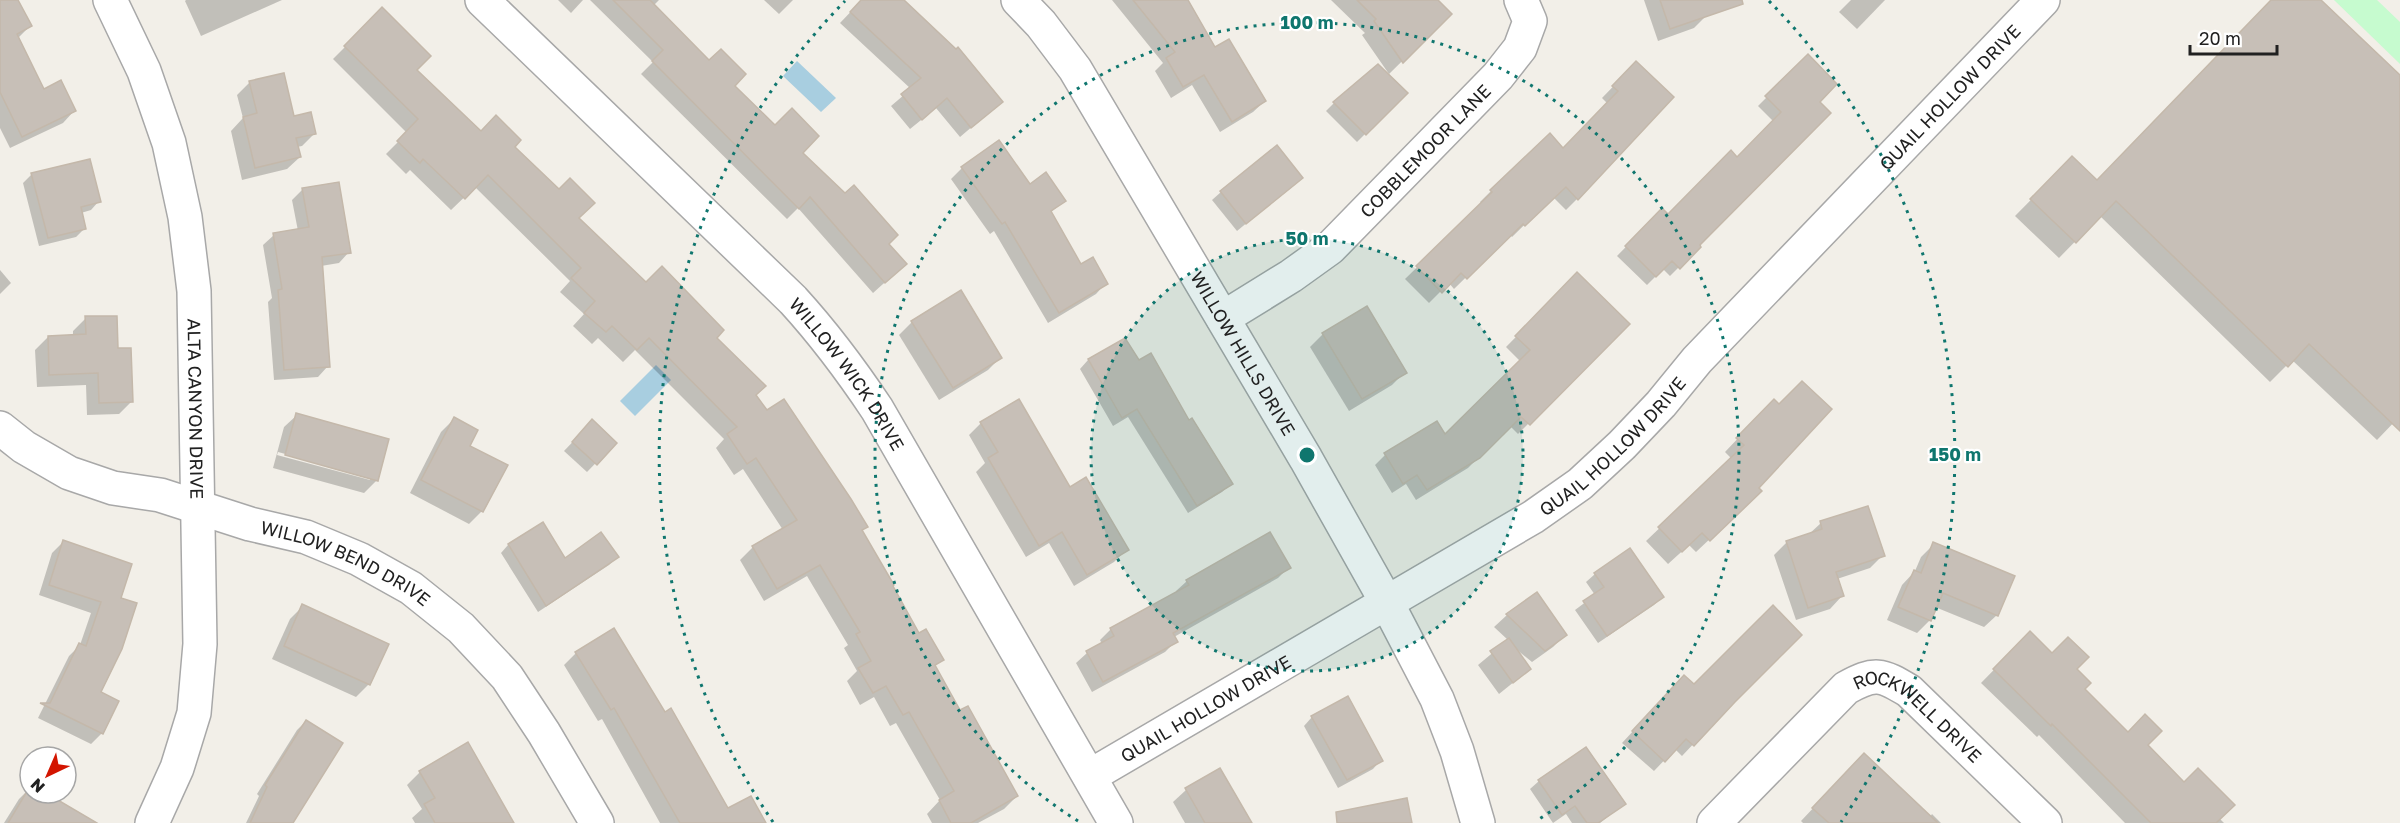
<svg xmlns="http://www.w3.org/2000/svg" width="2400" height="823" font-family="'Golos Text',sans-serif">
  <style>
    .park { fill: #c6fbcf }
    .water { fill: #a8cee0 }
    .shadow { fill: #0003; fill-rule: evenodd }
    .building { fill: #c7bfb7; stroke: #c4b8aa; stroke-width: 1.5 }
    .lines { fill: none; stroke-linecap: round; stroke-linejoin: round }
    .minor-casing { stroke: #a8a8a8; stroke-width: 36 }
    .minor { stroke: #fff; stroke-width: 33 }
    .ring { fill: none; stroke: #0f766e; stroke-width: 3; stroke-dasharray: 3 6 }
    .labels { text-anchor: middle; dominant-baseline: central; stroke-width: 4.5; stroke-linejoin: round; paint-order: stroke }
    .street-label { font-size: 18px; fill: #212121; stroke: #fff }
    .centre { fill: #0f766e; stroke: #fff; stroke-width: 3 }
    .ring-label { font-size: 18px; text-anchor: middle; font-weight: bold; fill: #0f766e; stroke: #fff; stroke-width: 4.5; stroke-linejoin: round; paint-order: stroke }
  </style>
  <rect width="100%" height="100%" fill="#f2efe8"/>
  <!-- park -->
  <path class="park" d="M2334,0h43l23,22v42z"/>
  <!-- water -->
  <g class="water">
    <path d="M797,61l39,37 -15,14 -38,-36z"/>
    <path d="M656,365l15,15 -36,36 -15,-15z"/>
  </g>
  <!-- shadow -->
  <g class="shadow">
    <path d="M0,0h17l13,26 -12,12 25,53 31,20 -11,12 -53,25 -10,-20z"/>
    <path d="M186,0h96l-81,36 -16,-35z"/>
    <path d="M558,0h25l-12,13z"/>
    <path d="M590,0h69l-6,6 148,147 86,91 6,31 -20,18 -75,-85 -11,11 -146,-145 12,-12z"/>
    <path d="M764,0h29l-14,14z"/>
    <path d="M862,0h40l99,102 -41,35 -24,-29 -26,21 -19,-23 20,-17 -71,-66z"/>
    <path d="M1112,0h74l29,49 50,52 -12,11 -33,20 -28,-47 -21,13 -16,-27 8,-8z"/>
    <path d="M1331,0h105l14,14 -61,60 -27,-39 3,-2z"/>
    <path d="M1644,0h58l5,15 -13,13 -36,13z"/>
    <path d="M1851,0h34l-28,29 -18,-17z"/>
    <path d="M2273,0h46l81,78v338l-23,24 -85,-80 -22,22 -170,-166 -41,42 -44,-42 57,-58 25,24z"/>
    <path d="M382,10l32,61 67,62 32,14 64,71 69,65 69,55 52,74 99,115 -5,5 58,103 23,25 -8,7 25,45 58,84 -13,13 -26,14h-46l-5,-9 13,-14 -44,-77 -6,3 -16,-29 -14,8 -13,-24 10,-10 -13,-23 4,-3 -41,-69 -43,25 -24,-41 13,-13 30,-17 -40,-61 -9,6 -18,-27 8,-9 -89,-89 -12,12 -25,-24 -6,6 -19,-18 11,-12 -24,-22 10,-11 -95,-94 -24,23 -41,-40 -4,4 -20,-20 21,-21 -74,-74z"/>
    <path d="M1808,56l27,28 -137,161 1,2 -29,29 -7,-7 -16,16 -30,-29 45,-46 6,6 69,-57 37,-37 -16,-16z"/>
    <path d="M1636,63l-42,119 -28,28 -13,-13 -41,40 -2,-3 -56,55 -5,-6 -20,20 -24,-24 77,-75 -2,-2 11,-11 72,-42 44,-46 -5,-5z"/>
    <path d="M250,82l65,51 -13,13 -5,1 3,10 -13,12 -45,11 -11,-49 12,-13 -6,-23z"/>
    <path d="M1406,93l-49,49 -31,-31 8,-8z"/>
    <path d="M962,168l102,33 -14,12 31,53 25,17 -10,11 -48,29 -54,-92 -4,3 -39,-55z"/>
    <path d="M32,174l67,27 -8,9 -10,3 4,15 -9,9 -37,9 -16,-63z"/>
    <path d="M1301,178l-64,53 -25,-31 9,-8z"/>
    <path d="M303,189l46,63 -10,11 -18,3 7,100 -10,11 -44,3 -6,-78 4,-4 -9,-53 11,-10 24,-4 -6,-31z"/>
    <path d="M0,270l11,13 -11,11z"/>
    <path d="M1577,275l51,49 -110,110 -8,-8 -42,42 -52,32 -10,-16 -14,9 -17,-28 10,-10 60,-18 76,-75 -15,-15z"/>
    <path d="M86,318l30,31 16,52 -13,13 -32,1 -1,-30 -49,2 -2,-37 13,-13 25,-1v-5z"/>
    <path d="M912,322l89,35 -13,13 -49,30 -40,-65z"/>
    <path d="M1323,334l82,38 -13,13 -43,26 -39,-64z"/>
    <path d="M1125,340l13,22 50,60 43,61 -9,9 -34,21 -60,-96 -15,9 -33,-57 8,-9z"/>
    <path d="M1761,414l-5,74 -9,16 -51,48 -7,-7 -21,19 -22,-23 86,-82 -7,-7z"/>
    <path d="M297,415l80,65 -13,13 -91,-25 11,-41zM278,452l92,25v3l-93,-25z"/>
    <path d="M454,419l28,92 -13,13 -59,-31 31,-61z"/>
    <path d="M981,423l88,66 58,60 -13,13 -40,24 -25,-43 -23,14 -50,-85 9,-9 -16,-28z"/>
    <path d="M584,430l31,13 -28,29 -23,-21z"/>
    <path d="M1821,523l62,32 -13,13 -33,11 5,17 -12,13 -34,11 -22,-65 13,-13 21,-7z"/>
    <path d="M542,524l23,36 52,-3 -8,8 -71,47 -37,-59 7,-8z"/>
    <path d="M63,542l57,57 -21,94 3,40 -11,11 -53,-26 31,-62 11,-11 11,-32 -52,-18 13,-42z"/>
    <path d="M1934,544l63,71 -13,12 -49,-20 -5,13 -13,13 -30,-13 15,-35 13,-14 6,-14z"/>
    <path d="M1289,567l-11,11 -104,59 2,4 -11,11 -73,40 -16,-29 11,-10 15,-9 -2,-4 11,-11 66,-36 -1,-2 11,-10z"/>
    <path d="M1595,574l67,23 -8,8 -56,38 -23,-33 20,-15 -9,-13z"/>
    <path d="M1537,594l28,41 -12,12 -21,15 -16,-13 14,20 -31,25 -21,-29 30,-25 -14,-13 13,-12z"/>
    <path d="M303,606l66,78 -13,13 -84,-38 18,-40z"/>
    <path d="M2030,633l22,21 23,16 8,19 44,45 19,11 78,78h-99l-86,-88 -2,2 -56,-54z"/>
    <path d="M576,653l89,61 63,96 36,13h-104l-58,-104 -4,2 -34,-56z"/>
    <path d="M1694,686l39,16 -51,54 -7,-7 -21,22 -32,-28 51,-55z"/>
    <path d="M1312,717l69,43 -8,9 -35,19 -34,-62z"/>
    <path d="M306,721l-15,102h-45l13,-27 -2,-2 40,-64z"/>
    <path d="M1851,768l79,49 2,-3 9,9h-138l-2,-2z"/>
    <path d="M1220,770l31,53h-66l-12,-21 13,-12z"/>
    <path d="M420,772l93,51h-98l-3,-5 10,-9 -15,-24z"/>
    <path d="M1539,781l85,23 -24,19h-28l-6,-9 -13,9 -23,-34z"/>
    <path d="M30,788v5h14l20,30h-60l15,-24z"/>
  </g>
  <!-- building -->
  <g class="building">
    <path d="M0,0h18l14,26 -15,8 27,55 17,-9 15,31 -54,26 -22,-45z"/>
    <path d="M613,0h37l59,60 12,-11 25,25 -11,12 40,39 17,-17 27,28 -16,17 42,40 9,-8 44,50 -9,9 18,20 -22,19 -75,-86 -11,12 -147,-148 11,-11z"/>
    <path d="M861,0h43l52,49 2,-2 45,55 -32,26 -24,-30 -25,22 -21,-26 20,-16 -71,-66z"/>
    <path d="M1133,0h55l27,47 14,-8 37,62 -34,21 -28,-47 -21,12 -17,-29 9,-6z"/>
    <path d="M1357,0h81l14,14 -49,49 -29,-42 2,-2z"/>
    <path d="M1660,0h82l1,4 -73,25z"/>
    <path d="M2271,0h50l79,75v356l-91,-87 -21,23 -172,-166 -40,42 -46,-44 42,-43 25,24z"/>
    <path d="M382,7l49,49 -14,14 64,61 15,-16 25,25 -6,7 44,42 11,-11 25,25 -16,15 67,64 16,-16 62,64 -7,8 49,48 -10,9 11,15 17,-11 67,100 17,28 -6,3 32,55 -1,1 26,47 7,-4 18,31 -9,5 25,45 8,-4 50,90 -47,27h-20l-12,-23 15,-9 -45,-79 -6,3 -17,-29 -13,7 -15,-25 13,-7 -15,-27 4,-2 -40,-67 -43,24 -25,-43 45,-26 -41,-62 -9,6 -20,-30 10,-7 -88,-89 -12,12 -25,-24 -6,6 -22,-19 11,-12 -24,-23 10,-10 -93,-93 -23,24 -42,-40 -3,4 -23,-22 21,-22 -74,-73z"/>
    <path d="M1808,54l29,30 -17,18 11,11 -131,132 1,2 -21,22 -8,-8 -16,16 -31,-31 37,-38 6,6 63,-64 6,7 44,-45 -16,-16z"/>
    <path d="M1636,61l38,36 -96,103 -12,-13 -41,39 -2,-2 -56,55 -6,-6 -19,20 -26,-27 76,-74 -2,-2 60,-57 13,15 55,-57 -6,-5z"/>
    <path d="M1378,64l30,29 -42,42 -33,-33z"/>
    <path d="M284,73l10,43 17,-4 5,22 -20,4 5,19 -46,11 -12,-51 14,-4 -8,-32z"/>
    <path d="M999,140l31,44 16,-12 20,29 -15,10 30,53 12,-7 15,27 -49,29 -54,-91 -3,2 -41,-57z"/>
    <path d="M1277,145l26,33 -57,46 -26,-33z"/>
    <path d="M90,159l11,43 -20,5 5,22 -38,9 -17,-65z"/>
    <path d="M339,182l12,71 -29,4 8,110 -46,3 -6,-80 4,-1 -9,-56 36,-6 -7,-39z"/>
    <path d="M1577,272l53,52 -100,101 -9,-8 -41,41 -53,32 -10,-15 -14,9 -19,-31 53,-32 8,13 85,-84 -15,-14z"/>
    <path d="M961,290l41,68 -49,30 -42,-67z"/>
    <path d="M1367,306l40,67 -45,26 -40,-66z"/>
    <path d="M85,316h32l1,32h13l2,54 -34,1 -1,-30 -49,2 -1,-39 38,-2z"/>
    <path d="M1125,338l14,22 12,-7 38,67 3,-2 41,66 -36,22 -60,-97 -15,9 -34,-59z"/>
    <path d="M1802,381l30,28 -73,79 3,3 -52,50 -8,-8 -20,19 -24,-25 86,-82 -8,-7 38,-39 5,5z"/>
    <path d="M1019,399l51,88 16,-10 43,73 -42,25 -25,-43 -23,14 -51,-88 10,-6 -18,-30z"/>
    <path d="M296,413l93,26 -11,42 -93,-26z"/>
    <path d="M454,417l24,13 -8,16 38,19 -25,47 -62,-32z"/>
    <path d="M592,419l25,24 -20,22 -25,-23z"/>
    <path d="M1868,506l17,50 -49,16 8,24 -36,12 -22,-67 36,-12 -2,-8z"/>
    <path d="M543,522l22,36 36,-26 18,25 -73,49 -38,-62z"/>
    <path d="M1270,532l21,36 -118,65 5,9 -75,40 -17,-31 28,-15 -4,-8 79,-43 -3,-5z"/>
    <path d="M63,540l69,24 -11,34 16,5 -15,46 -21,43 18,9 -16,33 -63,-31h10l29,-60 7,3 15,-44 -52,-17z"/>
    <path d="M1933,542l82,34 -17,40 -55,-23 -12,28 -33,-14 16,-37 7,3z"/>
    <path d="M1630,548l34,49 -57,39 -24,-35 21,-14 -10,-14z"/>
    <path d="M1537,592l30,43 -22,16 -39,-37z"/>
    <path d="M302,604l87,40 -19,41 -86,-39z"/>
    <path d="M1773,605l29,30 -67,67 -41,44 -8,-7 -21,23 -33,-31 52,-56 10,9z"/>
    <path d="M614,628l51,84 6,-4 57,100 23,-12 15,27h-86l-66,-115 -3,2 -36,-58z"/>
    <path d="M2030,631l22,22 16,-16 21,20 -12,12 14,14 -6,6 43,43 17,-18 17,17 -14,14 36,37 14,-14 37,37 -19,18h-65l-99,-99 -1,2 -58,-57z"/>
    <path d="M1509,638l22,31 -18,14 -23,-32z"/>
    <path d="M1348,696l35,65 -36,19 -36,-64z"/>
    <path d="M306,720l37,23 -50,80h-43l17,-36 -2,-2z"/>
    <path d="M468,742l46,81h-79l-11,-19 11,-6 -16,-27z"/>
    <path d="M1586,747l40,57 -28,19h-11l-12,-17 -13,9 -24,-35z"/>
    <path d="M1864,753l74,70h-109l-17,-15z"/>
    <path d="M1220,768l32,55h-47l-20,-35z"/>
    <path d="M26,793h20l51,30h-89z"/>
    <path d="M1407,798l5,25h-75l-1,-11z"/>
  </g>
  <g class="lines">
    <defs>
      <g id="minor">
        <path id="s1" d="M110,0l34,71 25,72 16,74 9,74 6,353 -6,69 -17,55 -25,55"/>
        <path id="s2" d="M482,0l311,300c31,34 58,70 84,109l239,414"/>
        <path id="s3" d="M1018,0l23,24 34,45 231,390 81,144 50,96 20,52 21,72"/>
        <path id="s4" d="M1223,318l68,-42 39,-28 168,-172 22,-28 10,-27 -9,-21"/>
        <path id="s5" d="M0,428l24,19 45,26 44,15 47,7 90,29 56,13 53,22 52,29 50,40 46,49 37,56 53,90"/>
        <path id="s6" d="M1090,776l443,-259 47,-33 42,-39 39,-41 36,-44 346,-360"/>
        <path id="s7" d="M1714,823l132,-135c29,-16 35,-14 63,3l136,132"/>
      </g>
    </defs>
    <!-- minor casing -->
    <use href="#minor" class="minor-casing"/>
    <!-- minor -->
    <use href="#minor" class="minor"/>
  </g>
  <!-- distance rings -->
  <circle cx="1307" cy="455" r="216" fill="#0f766e" fill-opacity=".12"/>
  <g class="ring">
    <circle cx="1307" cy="455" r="216"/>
    <path d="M1078 821A432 432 0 1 1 1536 821"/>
    <path d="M773 822A648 648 0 0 1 845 1M1769 1A648 648 0 0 1 1841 822"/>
  </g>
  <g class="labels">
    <!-- street labels -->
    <g class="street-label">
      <text stroke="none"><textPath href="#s6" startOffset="1106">QUAIL HOLLOW DRIVE</textPath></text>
      <text stroke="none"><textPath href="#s4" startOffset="264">COBBLEMOOR LANE</textPath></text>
      <text stroke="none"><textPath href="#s3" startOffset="420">WILLOW HILLS DRIVE</textPath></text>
      <text stroke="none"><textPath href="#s2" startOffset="524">WILLOW WICK DRIVE</textPath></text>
      <text stroke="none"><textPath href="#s1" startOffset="423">ALTA CANYON DRIVE</textPath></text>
      <text stroke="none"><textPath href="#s6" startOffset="620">QUAIL HOLLOW DRIVE</textPath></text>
      <text stroke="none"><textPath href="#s5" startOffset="375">WILLOW BEND DRIVE</textPath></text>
      <text stroke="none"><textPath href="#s6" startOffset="134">QUAIL HOLLOW DRIVE</textPath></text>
      <text stroke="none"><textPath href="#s7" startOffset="276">ROCKWELL DRIVE</textPath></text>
    </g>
  </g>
  <circle cx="1307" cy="455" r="9" class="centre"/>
  <g class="ring-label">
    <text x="1307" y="29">100 m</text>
    <text x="1307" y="245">50 m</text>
    <text x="1955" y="461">150 m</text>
  </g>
  <!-- north arrow -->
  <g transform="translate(48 775) rotate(224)"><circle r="28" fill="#ffffff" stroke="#a6a6a6" stroke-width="1.5"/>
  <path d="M0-4.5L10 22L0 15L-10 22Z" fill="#d31500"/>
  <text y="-9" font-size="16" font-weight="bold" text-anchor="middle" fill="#212121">N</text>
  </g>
  <!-- scale -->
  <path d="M2190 45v9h87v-9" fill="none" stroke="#212121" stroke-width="3"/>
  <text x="2199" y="45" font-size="18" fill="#212121" stroke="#ffffff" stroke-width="4.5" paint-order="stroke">20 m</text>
</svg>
